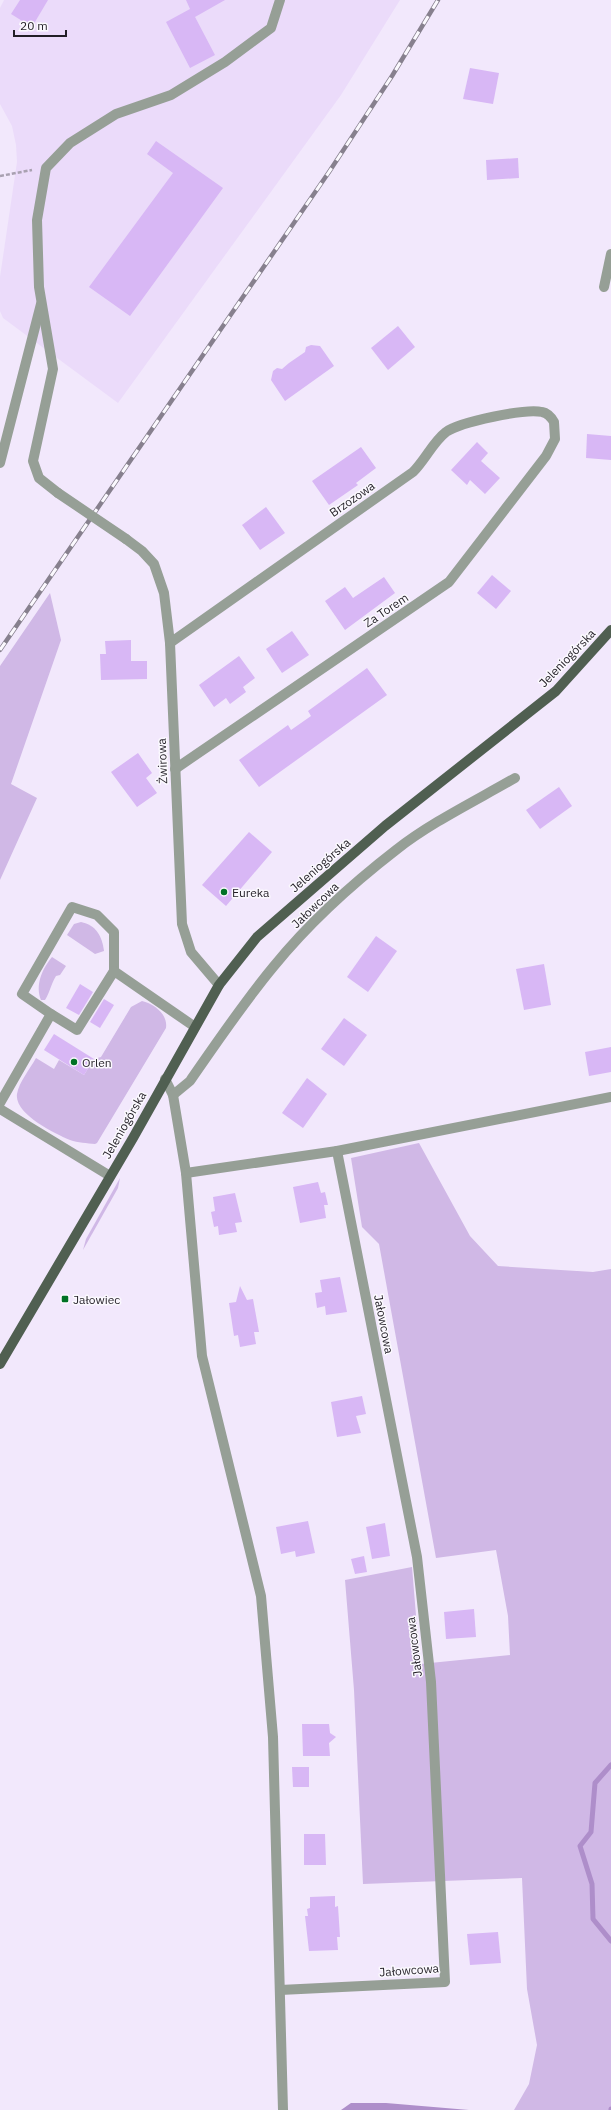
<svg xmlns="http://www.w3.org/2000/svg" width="611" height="2110" font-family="'IBM Plex Sans',sans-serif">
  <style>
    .built { fill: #ebdbfa }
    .green { fill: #d0b8e6 }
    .water { fill: #ae8eca }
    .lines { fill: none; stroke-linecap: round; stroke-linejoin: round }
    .stream { stroke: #ae8eca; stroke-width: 5 }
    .building { fill: #d8b7f5 }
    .path { stroke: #a9a1b1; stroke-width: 2.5; stroke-dasharray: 4 2; stroke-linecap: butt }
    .minor { stroke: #969f96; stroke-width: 10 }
    .major { stroke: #505f51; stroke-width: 10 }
    .rail-casing { stroke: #87808e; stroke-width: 4.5 }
    .rail { stroke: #fbf9fe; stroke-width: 3; stroke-dasharray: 9; stroke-linecap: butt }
    .minor-bridge { stroke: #969f96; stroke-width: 10 }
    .poi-dot { fill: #007225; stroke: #fbf9fe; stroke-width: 1.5 }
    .labels { text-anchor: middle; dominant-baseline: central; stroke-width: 3; stroke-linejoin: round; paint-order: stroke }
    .street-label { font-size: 12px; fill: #221e26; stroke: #fbf9fe }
    .poi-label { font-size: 12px; fill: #221e26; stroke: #fbf9fe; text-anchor: start }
  </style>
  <rect width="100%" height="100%" fill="#f2e8fc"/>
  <!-- built -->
  <path class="built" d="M4,0h396l-59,95 -223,308 -115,-85 -3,-7v-34l17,-115 -1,-17 -4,-19 -12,-22v-96z"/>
  <!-- green -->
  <g class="green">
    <path d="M50,593l11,47 -50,144 26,14 -37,82v-214z"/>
    <path d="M81,922c15,3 21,14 23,29l-9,3 -28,-19 7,-11z"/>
    <path d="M52,957l14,9 -6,9 -4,1c-5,8 -6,16 -11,24h-4c-6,-15 1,-31 11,-43z"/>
    <path d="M142,1001c12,3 26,13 24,27l-69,115 -2,1c-8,-1 -17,-1 -25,-4 -15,-6 -56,-26 -53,-46 2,-12 13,-25 19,-36l18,11 5,-9 25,15 10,-16 7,-2 30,-50z"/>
    <path d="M419,1143l51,93 28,30 95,6 18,-3v841h-97l15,-26 8,-39 -10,-56 -5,-111 -159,6 -9,-194 -9,-110 67,-13 8,97 90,-9 -2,-39 -12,-66 -60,8 -57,-314 -17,-17 -11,-69z"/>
    <path d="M120,1178l-2,10 -35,62 3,-11z"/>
  </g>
  <!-- water -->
  <path class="water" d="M351,2103h35l83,7h-128z"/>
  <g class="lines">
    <!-- stream -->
    <g class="stream">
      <path d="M611,1765l-16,18 -4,49 -11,14 12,38 1,35 18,22"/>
      <path d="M611,2110v-1"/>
    </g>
  </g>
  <!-- building -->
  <g class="building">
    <path d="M20,0h28l-16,27 -21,-13z"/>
    <path d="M186,0h39l-30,17 -1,-2 21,40 -25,13 -24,-46 24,-13z"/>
    <path d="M470,68l29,5 -6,31 -30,-5z"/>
    <path d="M156,141l67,47 -93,128 -41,-29 84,-114 -26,-19z"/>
    <path d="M518,158l1,20 -32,2 -1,-20z"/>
    <path d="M398,326l17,21 -27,23 -17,-22z"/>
    <path d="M311,345l9,1 14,20 -49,35 -14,-21 2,-9 4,-3 5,1 7,-6 16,-11 1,-5z"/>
    <path d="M587,434l24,2v24l-25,-2z"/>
    <path d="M477,442l11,11 -7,8 19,17 -15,16 -15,-14 -3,5 -16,-15z"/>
    <path d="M361,447l15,21 -20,15 2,2 -29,20 -17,-24z"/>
    <path d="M266,507l19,26 -25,17 -18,-25z"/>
    <path d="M492,575l19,16 -15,18 -19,-16z"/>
    <path d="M384,577l11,16 -50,37 -20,-29 20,-14 8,11z"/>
    <path d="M292,631l17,24 -27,18 -16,-24z"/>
    <path d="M131,640v21h16v18l-46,1 -1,-26h6l-1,-13z"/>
    <path d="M239,656l16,22 -12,9 3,5 -16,12 -4,-6 -12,9 -15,-22z"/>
    <path d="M367,668l20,27 -128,92 -20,-27 49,-35 3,5 20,-14 -3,-5z"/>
    <path d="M138,753l14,20 -6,5 11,15 -20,14 -26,-35z"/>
    <path d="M559,787l13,19 -32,23 -14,-19z"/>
    <path d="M249,832l23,20 -46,54 -24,-21z"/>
    <path d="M376,936l21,15 -29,41 -21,-15z"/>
    <path d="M544,964l7,41 -27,5 -8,-41z"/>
    <path d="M80,984l13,8 -14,23 -13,-7z"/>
    <path d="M104,999l10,6 -14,23 -10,-6z"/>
    <path d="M344,1018l23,17 -23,31 -23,-17z"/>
    <path d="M54,1034l40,25 -10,16 -40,-25z"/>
    <path d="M611,1047v25l-22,4 -4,-24z"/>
    <path d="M307,1078l20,16 -24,34 -21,-15z"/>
    <path d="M318,1182l3,11 4,-1 3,13h-4l2,13 -26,5 -7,-36z"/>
    <path d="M235,1193l7,29 -7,1 2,9 -18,3 -1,-9 -4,1 -3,-15 4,-1 -2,-14z"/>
    <path d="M340,1277l7,35 -21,3 -1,-9 -8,2 -2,-15 7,-1 -2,-12z"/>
    <path d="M240,1286l7,14 6,-1 6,33h-5l2,12 -16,3 -2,-12 -4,1 -5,-33 7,-1z"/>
    <path d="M362,1396l4,18 -10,2 5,17 -24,4 -6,-35z"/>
    <path d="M308,1521l7,32 -19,4 -1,-6 -14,3 -5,-27z"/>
    <path d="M385,1523l5,33 -18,3 -6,-32z"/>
    <path d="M364,1556l3,16 -12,2 -4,-15z"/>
    <path d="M474,1609l2,28 -30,2 -2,-27z"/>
    <path d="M302,1724h27l1,9 6,4 -7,6 1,13h-27z"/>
    <path d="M292,1767h17v20h-16z"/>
    <path d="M304,1834h21l1,31h-22z"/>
    <path d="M335,1896v11l3,-1 2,31h-3l1,13 -29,1 -4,-35h3l-1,-7 3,-1v-11z"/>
    <path d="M498,1932l3,31 -31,2 -3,-31z"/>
  </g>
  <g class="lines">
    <!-- path -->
    <path class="path" d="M0,176l32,-6"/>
    <!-- minor -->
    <g class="minor">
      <path d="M604,287l7,-33"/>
      <path d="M0,463l41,-159"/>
      <path d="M58,493l-19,-15 -6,-17 20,-92 -14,-82 -2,-67 9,-52 24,-25 46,-29 55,-19 54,-33 46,-34 9,-28"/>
      <path d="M126,539l16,12 12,13 10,29 6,50 12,281 9,28 28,33"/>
      <path d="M170,643l243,-171c12,-12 20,-30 33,-40 14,-10 80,-24 96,-20 6,1 9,5 12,10l1,17 -9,17 -97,126 -274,187"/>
      <path d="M51,1014l-29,-20 50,-87 25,8 17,17v39"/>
      <path d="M165,1079l8,16 13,78 16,183 59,240 12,141 10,373"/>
      <path d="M173,1095l17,-14c27,-39 54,-79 84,-115 35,-43 78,-82 122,-116 34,-27 81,-50 119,-72"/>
      <path d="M0,1103l51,-89 26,16 37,-59 81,56"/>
      <path d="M0,1109l110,67"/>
      <path d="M337,1151l274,-54"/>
      <path d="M186,1173l151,-22 80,406 14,125 14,300 -165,8"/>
    </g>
    <!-- major -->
    <path class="major" d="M0,1364l133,-226 86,-153 38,-48 128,-111 171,-135 55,-61"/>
    <defs>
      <path id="rail" d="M0,650l329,-478 63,-96 46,-76"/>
    </defs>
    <!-- rail casing -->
    <use href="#rail" class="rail-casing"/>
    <!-- rail -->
    <use href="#rail" class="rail"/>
    <!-- minor-bridge -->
    <path class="minor-bridge" d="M58,493l68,46"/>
  </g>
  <!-- markers -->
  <g class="poi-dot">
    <circle cx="224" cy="892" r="4"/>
    <circle cx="74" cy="1062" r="4"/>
    <rect x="61" y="1295" width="8" height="8" rx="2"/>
  </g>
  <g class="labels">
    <!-- street labels -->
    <g class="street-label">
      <text transform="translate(352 499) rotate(-35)">Brzozowa</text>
      <text transform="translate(386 610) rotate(-34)">Za Torem</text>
      <text transform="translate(567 658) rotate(-46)">Jeleniogórska</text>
      <text transform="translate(162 761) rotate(-92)">Żwirowa</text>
      <text transform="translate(320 865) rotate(-41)">Jeleniogórska</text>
      <text transform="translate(315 905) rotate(-44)">Jałowcowa</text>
      <text transform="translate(124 1125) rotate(-60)">Jeleniogórska</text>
      <text transform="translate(384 1324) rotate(79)">Jałowcowa</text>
      <text transform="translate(414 1647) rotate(-97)">Jałowcowa</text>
      <text transform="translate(409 1970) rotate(-4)">Jałowcowa</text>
    </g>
    <!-- poi labels -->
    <g class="poi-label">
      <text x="232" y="892">Eureka</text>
      <text x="82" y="1062">Orlen</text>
      <text x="73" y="1299">Jałowiec</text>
    </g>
  </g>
  <!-- scale -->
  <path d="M14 30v6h52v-6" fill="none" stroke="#221e26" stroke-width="2"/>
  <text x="20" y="30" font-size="12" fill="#221e26" stroke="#fbf9fe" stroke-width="3" paint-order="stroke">20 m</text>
</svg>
